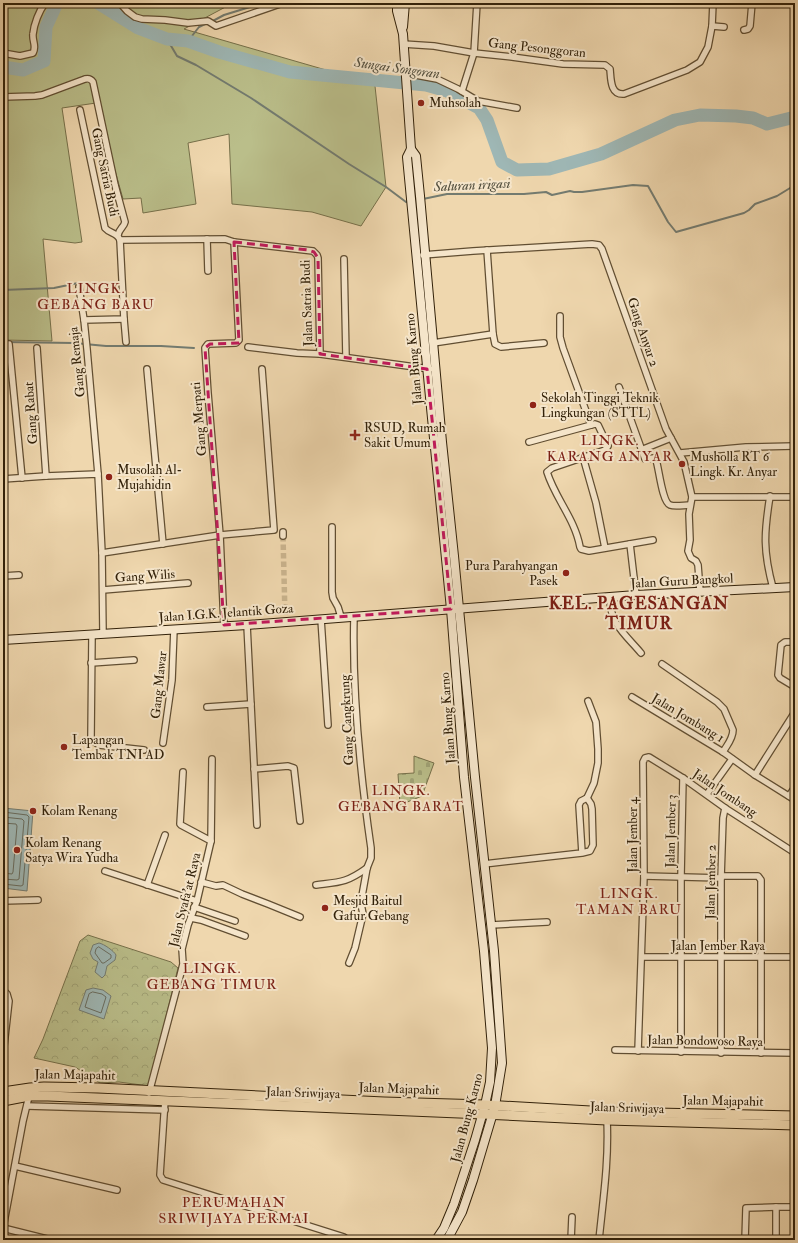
<svg xmlns="http://www.w3.org/2000/svg" width="798" height="1243" font-family="'IM FELL Double Pica',serif">
  <style>
    .grass { fill: #babe8a; stroke: #76704a }
    .cemetery { fill: url(#cemetery-stones); stroke: #76704a }
    .park { fill: url(#park-crowns); stroke: #76704a }
    .water { fill: #9eb7b5; stroke: #737b70 }
    .lines { fill: none; stroke-linecap: round; stroke-linejoin: round }
    .shore { stroke: #686c5f; stroke-width: 1 }
    .stream { stroke: #737b70; stroke-width: 2 }
    .river { stroke: #9eb7b5; stroke-width: 13 }
    .street-tunnel { stroke: #c9b38d; stroke-width: 5.5; stroke-dasharray: 5.5 3; stroke-linecap: butt }
    .street-casing { stroke: #614e32; stroke-width: 8 }
    .secondary-casing { stroke: #322109; stroke-width: 10 }
    .primary-casing { stroke: #322109; stroke-width: 11 }
    .street { stroke: #f5e5ca; stroke-width: 5.5 }
    .secondary { stroke: #f5e5ca; stroke-width: 8 }
    .primary { stroke: #efd7ae; stroke-width: 9 }
    .marked { fill: none; stroke: #c2185b; stroke-width: 3; stroke-dasharray: 8 5; stroke-linejoin: round }
    .poi-dot { fill: #8f2418; stroke: #f5e5ca; stroke-width: 1.5 }
    .labels { text-anchor: middle; dominant-baseline: central; stroke-width: 4; stroke-linejoin: round; paint-order: stroke }
    .street-label { font-size: 13px; fill: #322109; stroke: #f5e5ca }
    .poi-label { font-size: 13px; fill: #322109; stroke: #f5e5ca; text-anchor: start }
    .water-label { font-size: 14px; font-style: italic; fill: #524e3d; stroke: #f5e5ca }
    .neighbourhood-label { font-size: 14px; letter-spacing: 1px; fill: #7a1f14; stroke: #f5e5ca }
    .district-label { font-size: 17px; font-weight: bold; letter-spacing: 1px; fill: #7a1f14; stroke: #f5e5ca }
  </style>
  <defs>
    <pattern id="cemetery-stones" width="16" height="16" patternUnits="userSpaceOnUse"><rect width="16" height="16" fill="#babe8a"/><path d="M2 7V4a2 2 0 0 1 4 0v3zM10 15v-3a2 2 0 0 1 4 0v3z" fill="#a0a376"/></pattern>
    <pattern id="park-crowns" width="20" height="18" patternUnits="userSpaceOnUse"><rect width="20" height="18" fill="#babe8a"/><path d="M2 6a3 3 0 1 1 6 0M12 15a3 3 0 1 1 6 0" fill="none" stroke="#a0a376"/></pattern>
  </defs>
  <rect width="100%" height="100%" fill="#efd7ae"/>
  <filter id="stains"><feTurbulence type="fractalNoise" baseFrequency=".005" numOctaves="4"/><feColorMatrix values="0 0 0 0 .2 0 0 0 0 .09 0 0 0 0 .02 0 0 0 .5 -.17"/></filter>
  <radialGradient id="worn" r=".72"><stop offset=".6" stop-color="#630" stop-opacity="0"/><stop offset="1" stop-color="#630" stop-opacity=".3"/></radialGradient>
  <!-- grass -->
  <path class="grass" d="M3,3h230l-49,26 142,41 48,7 12,110 -25,39 -49,-14 -80,-8 -3,-70 -41,9 8,61 -53,9 -2,-15 -18,1 -27,-96 -34,5 20,134 -7,1 -32,-4 9,102 -49,-1z"/>
  <!-- cemetery -->
  <path class="cemetery" d="M414,756l20,7 -12,33 -22,9 -2,-31 16,-1z"/>
  <!-- park -->
  <path class="park" d="M88,935l83,27 7,6 -29,118 -30,-4 -19,1 -25,-16 -41,-9 9,-19 37,-98z"/>
  <!-- water -->
  <g class="water">
    <path d="M3,808l30,3 -6,80 -24,-3z"/>
    <path d="M99,943c5,1 15,8 17,12l-1,5 -8,6 -2,9 -3,3 -7,-6 3,-10 -5,-3 -3,-6 3,-8z"/>
    <path d="M93,988l10,2 8,6 -7,23 -25,-9 7,-20z"/>
  </g>
  <g class="lines">
    <!-- shore -->
    <g class="shore">
      <path d="M3,812l24,3 2,2 -6,68 -2,1 -18,-2"/>
      <path d="M3,817l19,2 2,2 -5,58 -2,1 -14,-1"/>
      <path d="M3,823l13,1 1,2 -4,46 -1,2 -9,-1"/>
      <path d="M99,947l12,8v3l-7,5h-2l-7,-10 1,-4z"/>
      <path d="M93,992l9,2 4,3 -5,16 -16,-6 4,-13z"/>
    </g>
    <!-- stream -->
    <g class="stream">
      <path d="M211,22l13,-7 39,-12"/>
      <path d="M167,39l10,17 19,9 55,33 98,66 37,23 20,15 3,-1"/>
      <path d="M188,41l11,-14 8,-4"/>
      <path d="M423,199l24,-5h77l22,-2 6,3 18,-4 4,1h8l51,-7 15,1 20,36 8,10 68,-19 5,-3 6,-6 22,-8 18,-11"/>
      <path d="M3,290l51,-2 24,-5"/>
      <path d="M3,342l71,1 32,3h55l33,2"/>
    </g>
    <!-- river -->
    <g class="river">
      <path d="M98,3l40,25 29,11 21,2 31,11 71,20 136,13 21,6 32,17 8,12 15,42 15,8 32,-1 52,-15 74,-34 25,-5 36,1 17,2 14,6 28,-7"/>
      <path d="M3,67l20,3 21,-9 2,-34 11,-24"/>
    </g>
    <!-- street-tunnel -->
    <path class="street-tunnel" d="M283,536l2,79"/>
    <defs>
      <g id="street">
        <path d="M120,3l7,8 8,6 7,2 23,1 23,3 20,-2 8,5 67,-23"/>
        <path d="M584,4v-1"/>
        <path d="M712,26l12,1"/>
        <path d="M744,30l4,-1 2,-3 2,-23"/>
        <path d="M403,44l31,2 40,7 38,4 51,7 42,1 5,4c1,10 0,26 14,25l63,-24 13,-8 8,-15 4,-21 1,-23"/>
        <path d="M3,53l17,3 13,-3c4,-7 -1,-12 0,-19 1,-10 6,-23 12,-31"/>
        <path d="M405,73l32,6 21,10 20,12 39,7"/>
        <path d="M462,91l12,-38 3,-50"/>
        <path d="M3,97l32,-1 7,-1 43,-16c4,-1 6,0 8,3l22,103 10,37c-1,5 -6,7 -7,13"/>
        <path d="M80,110l25,118c5,6 12,4 15,12l105,-1 9,3 79,9 4,4 1,3 2,96 110,15"/>
        <path d="M207,239l1,32"/>
        <path d="M487,250l6,84 2,10 6,3 43,-4"/>
        <path d="M423,255l50,-4 119,-7 7,1 3,4 64,180 18,33 8,35 -3,17 1,26 -2,11 3,7 5,3 2,4 2,26"/>
        <path d="M344,259l2,98"/>
        <path d="M79,287l5,33"/>
        <path d="M560,316v21l3,11 28,77"/>
        <path d="M124,319l2,23"/>
        <path d="M433,343l60,-9"/>
        <path d="M9,344l13,134"/>
        <path d="M248,347l49,6 23,1"/>
        <path d="M37,348l9,128"/>
        <path d="M147,369l16,175"/>
        <path d="M619,387l26,72 9,-1 2,2c3,8 6,42 14,45 5,2 14,0 20,0"/>
        <path d="M529,442l66,-18 3,1 10,21 -3,4 -53,18 -5,4c8,26 28,47 33,75l1,2 8,2 64,-11"/>
        <path d="M641,450l30,-12"/>
        <path d="M680,453l66,-6 49,-1"/>
        <path d="M583,457l13,46 9,45"/>
        <path d="M98,474l-11,-125 -3,-29 40,-1 -4,-79"/>
        <path d="M3,479l43,-3 52,-2 4,79 1,81"/>
        <path d="M770,496c-6,37 -7,55 3,92"/>
        <path d="M692,497h103"/>
        <path d="M332,527v65l1,6 5,9 3,10"/>
        <path d="M283,532v4"/>
        <path d="M630,544l6,51"/>
        <path d="M102,553l118,-18 54,-5 -12,-161"/>
        <path d="M3,576l16,-1"/>
        <path d="M103,590l85,-7"/>
        <path d="M610,597c-1,26 15,37 31,56"/>
        <path d="M321,619l7,106"/>
        <path d="M224,625l-4,-90 -12,-142 -3,-45 3,-4 28,-1 3,-3 -5,-98"/>
        <path d="M247,625l10,200"/>
        <path d="M92,635l-1,102 2,4 6,4 45,5"/>
        <path d="M795,642h-10l-4,3 -3,30 2,3 15,9"/>
        <path d="M91,663l43,-3"/>
        <path d="M662,664l55,38 7,7 9,21c0,9 -6,15 -10,22"/>
        <path d="M632,697l91,55 32,23 40,25"/>
        <path d="M207,707l44,-3"/>
        <path d="M163,743l9,-63 2,-51"/>
        <path d="M254,769l34,-3 6,2 6,53"/>
        <path d="M755,775l40,-63"/>
        <path d="M707,794l25,-35"/>
        <path d="M789,796l6,-9"/>
        <path d="M587,798l7,-15 4,-20v-14l-2,-27 -8,-21"/>
        <path d="M211,841l1,-82"/>
        <path d="M484,864l98,-11 8,-2 3,-6 -1,-36 -1,-5 -4,-6 -6,3 -2,4 3,48"/>
        <path d="M105,871l92,30"/>
        <path d="M644,876l77,2"/>
        <path d="M722,876h36l3,4v173"/>
        <path d="M201,882l15,4 7,-1 19,9 26,10 32,13"/>
        <path d="M147,885l18,-50"/>
        <path d="M316,885c24,-3 30,-2 51,-17"/>
        <path d="M3,901l35,-1"/>
        <path d="M194,907l41,14"/>
        <path d="M191,918l10,2 44,16"/>
        <path d="M491,925l56,-3"/>
        <path d="M642,957h153"/>
        <path d="M349,963l6,-15 8,-34 -2,-10 1,-8 5,-28 4,-10v-10c-11,-76 -19,-154 -17,-232"/>
        <path d="M3,990l4,4 2,7 -6,54"/>
        <path d="M615,1050l180,3"/>
        <path d="M638,1051l6,-175 -1,-114 2,-4 4,-1 34,21 42,30 70,45"/>
        <path d="M681,1052v-176l2,-98"/>
        <path d="M721,1053v-175l2,-60 2,-10"/>
        <path d="M149,1093l31,-117 3,-12 -1,-15 6,-24 9,-24 14,-60 -30,-16 -1,-1 3,-52"/>
        <path d="M165,1100l-5,75 3,5 181,57"/>
        <path d="M27,1106l138,4"/>
        <path d="M15,1166l102,24"/>
        <path d="M3,1228l20,-107 6,-25"/>
        <path d="M3,1228l48,12"/>
        <path d="M571,1240l1,-23"/>
        <path d="M599,1240c4,-40 10,-79 8,-120"/>
        <path d="M745,1240l1,-32 30,-1"/>
        <path d="M776,1240v-33h19"/>
      </g>
      <g id="secondary">
        <path d="M397,3v8l6,23 8,115 -4,8 25,261 19,191 13,168 20,174 8,97 -2,34 -5,23 -10,35 -21,64 -10,24 -8,12"/>
        <path d="M403,27l2,-24"/>
        <path d="M411,149l5,7 4,40 22,246 12,114 21,221 19,174 8,112 -7,43 -22,74 -11,32 -15,28"/>
        <path d="M3,640l244,-15 389,-30 159,-8"/>
      </g>
      <g id="primary">
        <path d="M3,1092l27,-4 14,-1 54,1 286,14 101,3 123,7 187,4"/>
        <path d="M3,1101l26,-5h19l435,18 124,6 188,5"/>
      </g>
    </defs>
    <!-- street casing -->
    <use href="#street" class="street-casing"/>
    <!-- secondary casing -->
    <use href="#secondary" class="secondary-casing"/>
    <!-- primary casing -->
    <use href="#primary" class="primary-casing"/>
    <!-- street -->
    <use href="#street" class="street"/>
    <!-- secondary -->
    <use href="#secondary" class="secondary"/>
    <!-- primary -->
    <use href="#primary" class="primary"/>
  </g>
  <!-- marked area -->
  <path class="marked" d="M234,242l74,8 6,2 4,6 2,96 107,15 24,240 -227,16 -19,-277 5,-4 29,-1z"/>
  <!-- markers -->
  <g class="poi-dot">
    <circle cx="421" cy="103" r="4"/>
    <circle cx="533" cy="405" r="4"/>
    <path d="M353 429h4v4h4v4h-4v4h-4v-4h-4v-4h4z"/>
    <circle cx="682" cy="464" r="4"/>
    <circle cx="109" cy="477" r="4"/>
    <circle cx="566" cy="573" r="4"/>
    <circle cx="64" cy="747" r="4"/>
    <circle cx="33" cy="811" r="4"/>
    <circle cx="17" cy="850" r="4"/>
    <circle cx="325" cy="908" r="4"/>
  </g>
  <g class="labels">
    <!-- street labels -->
    <g class="street-label">
      <text transform="translate(537 48) rotate(6)">Gang Pesonggoran</text>
      <text transform="translate(105 172) rotate(78)">Gang Satria Budi</text>
      <text transform="translate(307 303) rotate(-92)">Jalan Satria Budi</text>
      <text transform="translate(643 332) rotate(71)">Gang Anyar 2</text>
      <text transform="translate(414 359) rotate(-95)">Jalan Bung Karno</text>
      <text transform="translate(77 362) rotate(-96)">Gang Remaja</text>
      <text transform="translate(31 413) rotate(-94)">Gang Rabat</text>
      <text transform="translate(199 419) rotate(-95)">Gang Merpati</text>
      <text transform="translate(145 576) rotate(-4)">Gang Wilis</text>
      <text transform="translate(682 581) rotate(-3)">Jalan Guru Bangkol</text>
      <text transform="translate(226 613) rotate(-4)">Jalan I.G.K. Jelantik Goza</text>
      <text transform="translate(159 685) rotate(-84)">Gang Mawar</text>
      <text transform="translate(448 718) rotate(-94)">Jalan Bung Karno</text>
      <text transform="translate(688 718) rotate(31)">Jalan Jombang 1</text>
      <text transform="translate(347 720) rotate(-93)">Gang Cangkrung</text>
      <text transform="translate(725 793) rotate(34)">Jalan Jombang</text>
      <text transform="translate(671 831) rotate(-89)">Jalan Jember 3</text>
      <text transform="translate(633 835) rotate(-90)">Jalan Jember 4</text>
      <text transform="translate(711 882) rotate(-89)">Jalan Jember 2</text>
      <text transform="translate(185 900) rotate(-76)">Jalan Syafa'at Raya</text>
      <text x="718" y="946">Jalan Jember Raya</text>
      <text transform="translate(705 1041) rotate(1)">Jalan Bondowoso Raya</text>
      <text transform="translate(75 1075) rotate(1)">Jalan Majapahit</text>
      <text transform="translate(399 1089) rotate(2)">Jalan Majapahit</text>
      <text transform="translate(303 1093) rotate(2)">Jalan Sriwijaya</text>
      <text transform="translate(723 1101) rotate(1)">Jalan Majapahit</text>
      <text transform="translate(627 1108) rotate(2)">Jalan Sriwijaya</text>
      <text transform="translate(467 1118) rotate(-75)">Jalan Bung Karno</text>
    </g>
    <!-- poi labels -->
    <g class="poi-label">
      <text x="429" y="103">Muhsolah</text>
      <text x="541" y="398">Sekolah Tinggi Teknik<tspan x="541" dy="15">Lingkungan (STTL)</tspan></text>
      <text x="364" y="428">RSUD, Rumah<tspan x="364" dy="15">Sakit Umum</tspan></text>
      <text x="690" y="457">Musholla RT 6<tspan x="690" dy="15">Lingk. Kr. Anyar</tspan></text>
      <text x="117" y="470">Musolah Al-<tspan x="117" dy="15">Mujahidin</tspan></text>
      <text x="558" y="566" text-anchor="end">Pura Parahyangan<tspan x="558" dy="15">Pasek</tspan></text>
      <text x="72" y="740">Lapangan<tspan x="72" dy="15">Tembak TNI AD</tspan></text>
      <text x="41" y="811">Kolam Renang</text>
      <text x="25" y="843">Kolam Renang<tspan x="25" dy="15">Satya Wira Yudha</tspan></text>
      <text x="333" y="901">Mesjid Baitul<tspan x="333" dy="15">Gafur Gebang</tspan></text>
    </g>
    <!-- water labels -->
    <g class="water-label">
      <text transform="translate(397 68) rotate(8)">Sungai Songoran</text>
      <text transform="translate(472 185) rotate(-3)">Saluran irigasi</text>
    </g>
    <!-- neighbourhood labels -->
    <g class="neighbourhood-label">
      <text x="96" y="288">LINGK.<tspan x="96" dy="16">GEBANG BARU</tspan></text>
      <text x="610" y="440">LINGK.<tspan x="610" dy="16">KARANG ANYAR</tspan></text>
      <text x="401" y="790">LINGK.<tspan x="401" dy="16">GEBANG BARAT</tspan></text>
      <text x="629" y="893">LINGK.<tspan x="629" dy="16">TAMAN BARU</tspan></text>
      <text x="212" y="968">LINGK.<tspan x="212" dy="16">GEBANG TIMUR</tspan></text>
      <text x="234" y="1202">PERUMAHAN<tspan x="234" dy="16">SRIWIJAYA PERMAI</tspan></text>
    </g>
    <!-- district labels -->
    <g class="district-label">
      <text x="639" y="603">KEL. PAGESANGAN<tspan x="639" dy="20">TIMUR</tspan></text>
    </g>
  </g>
  <!-- margin -->
  <rect width="798" height="1243" fill="none" stroke="#efd7ae" stroke-width="16"/>
  <rect x="4" y="4" width="790" height="1235" fill="none" stroke="#322109" stroke-width="2"/>
  <rect x="8" y="8" width="782" height="1227" fill="none" stroke="#322109"/>
  <rect width="100%" height="100%" filter="url(#stains)"/>
  <rect width="100%" height="100%" fill="url(#worn)"/>
</svg>
